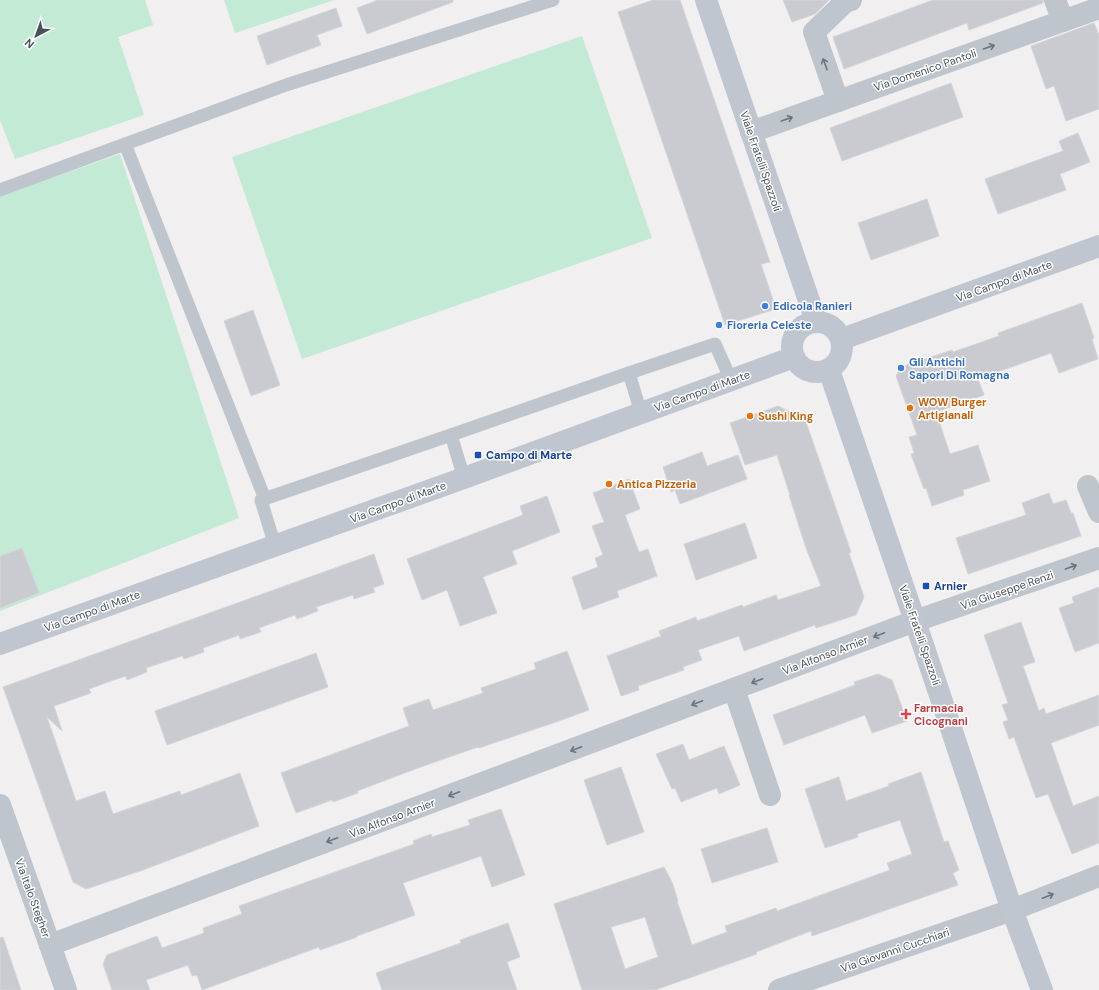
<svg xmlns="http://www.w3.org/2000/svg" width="1099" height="990" font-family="'DM Sans',sans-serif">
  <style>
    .green { fill: #c2ead5 }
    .building { fill: #c9cbd1; stroke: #d3d5da; fill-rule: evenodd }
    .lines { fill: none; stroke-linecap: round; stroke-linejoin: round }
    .lane { stroke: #bfc5cc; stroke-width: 13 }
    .street { stroke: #bfc5cc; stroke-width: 22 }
    .secondary { stroke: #bfc6d0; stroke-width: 22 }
    .oneway { stroke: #6c747c }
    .shop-dot { fill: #3f7fe0; stroke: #fff; stroke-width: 1.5 }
    .food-dot { fill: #e8710a; stroke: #fff; stroke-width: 1.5 }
    .transit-dot { fill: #1a4fb4; stroke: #fff; stroke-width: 1.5 }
    .health-dot { fill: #e0444e; stroke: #fff; stroke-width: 1.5 }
    .labels { text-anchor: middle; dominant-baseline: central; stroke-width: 3; stroke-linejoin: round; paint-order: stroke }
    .street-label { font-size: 11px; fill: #49515a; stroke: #fff }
    .shop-label { font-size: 11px; font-weight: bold; fill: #366cbe; stroke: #fff; text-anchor: start }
    .food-label { font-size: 11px; font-weight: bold; fill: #c56008; stroke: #fff; text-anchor: start }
    .transit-label { font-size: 11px; font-weight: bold; fill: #164399; stroke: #fff; text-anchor: start }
    .health-label { font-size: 11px; font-weight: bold; fill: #be3a42; stroke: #fff; text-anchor: start }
  </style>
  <rect width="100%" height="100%" fill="#f1efef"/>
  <!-- green -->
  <g class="green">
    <path d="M0,0h145l8,25 -35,12 26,78 -129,44 -15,-39z"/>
    <path d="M224,0h110l-99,33z"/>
    <path d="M582,36l70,202 -350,121 -70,-202z"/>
    <path d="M120,154l119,364 -239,93v-415z"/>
  </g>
  <!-- building -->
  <g class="building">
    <path d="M378,0h75v2l-86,32 -10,-26z"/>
    <path d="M653,0h27l90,262 -9,2 15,45 -51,16 -107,-313z"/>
    <path d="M783,0h46l-14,14 -23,8z"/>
    <path d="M933,0h110v3l-74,27 -2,-7 -123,46 -11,-32z"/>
    <path d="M336,8l6,18 -25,9 4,10 -54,20 -10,-29z"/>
    <path d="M1094,23l5,12v74l-33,12 -12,-35 -8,3 -15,-43z"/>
    <path d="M951,83l12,34 -121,44 -12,-33z"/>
    <path d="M1078,133l12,29 -30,12 6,16 -68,24 -13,-35 78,-28 -4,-10z"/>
    <path d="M927,199l12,37 -68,24 -13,-37z"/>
    <path d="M1082,303l12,35 -2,1 6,20 -39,14 -8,-20 -73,26 6,16 -48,17 14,42 28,-9 12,36 -27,9 1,5 -32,11 -6,-18 -2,1 -13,-35 3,-1 -5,-16 8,-2 -21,-59 5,-9 51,-17 1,2 46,-16 -1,-3z"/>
    <path d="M253,310l27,75 -29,11 -27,-75z"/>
    <path d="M778,406l27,13 46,133 -2,1 15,44 -8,18 -40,13 -1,-3 -71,26 -5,-15 -41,14 4,10 -19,7 1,3 -46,16 1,4 -18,6 -14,-40 54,-20 -2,-5 37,-14 1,4 45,-16 1,2 33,-12 2,5 43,-14 -15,-38 -17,-53h1l-13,-40 -32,10 -15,-42z"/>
    <path d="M702,452l5,14 31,-11 9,24 -67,25 -5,-14 -4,2 -8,-25z"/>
    <path d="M629,479l11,30 -15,6 14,37 9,-3 9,27 -40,15 2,6 -36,13 -11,-33 26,-10 -3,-9 8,-3 -11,-29 12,-4 -11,-29z"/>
    <path d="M1049,493l4,11 13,-4 5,13h2l8,23 -113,38 -12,-36 70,-23 -4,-12z"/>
    <path d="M547,496l13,36 -48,19 5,13 -34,13 14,36 -37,13 -13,-36 -25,10 -15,-41 116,-44 -3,-9z"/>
    <path d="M745,523l12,35 -61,22 -12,-36z"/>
    <path d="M22,548l17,45 -39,15v-52z"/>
    <path d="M374,554l10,30 -11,4 2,4 -21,7 -1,-4 -37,12 2,4 -21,8 -2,-4 -36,13 2,4 -21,7 -1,-4 -36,13 1,4 -20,7 -2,-3 -36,12 1,4 -20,8 -1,-4 -18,6 -19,7 2,4 -37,13 8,25 -15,-14 29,84 29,-10 8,23 67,-23 1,4 59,-22 19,53 -116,44 -57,19 -13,-7 -70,-195z"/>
    <path d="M1099,587v56l-24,9 -16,-44 15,-5 -2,-6z"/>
    <path d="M1021,622l14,40 -12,4 16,45 5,-3 2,6 53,-19v30l-48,18 22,63 26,-10v47l-27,11 -24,-60 -12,4 -22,-61 -5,2 -6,-17 5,-2 -6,-15 6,-2 -24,-68z"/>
    <path d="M567,651l22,59 -33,12 -77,26 -1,-1 -60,21 -61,23 1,2 -25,9 -1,-2 -36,13 -15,-40 128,-47 -6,-18 26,-9 4,11 50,-17 -2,-5 55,-19 -2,-6z"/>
    <path d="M316,653l12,34 -161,58 -12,-34z"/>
    <path d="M878,674l14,6 15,41 -35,12 -7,-18 -81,30 -11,-30 82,-30 -1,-3z"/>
    <path d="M683,744l6,16 35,-14 16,39 -21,9 -2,-6 -36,14 -6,-14 -3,1 -16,-35z"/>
    <path d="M621,767l23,65 -37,13 -23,-65z"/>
    <path d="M921,772l23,70 4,-1 11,29 -6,3 5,12 -146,51 -1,-5 -55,21 1,2 -102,36h-73l-28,-86 110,-37 8,15 6,19h-1l15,44 35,-13 -2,-6 51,-18 1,3 113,-41 -3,-7 25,-9 -12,-34 -43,14 1,3 -33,11 -20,-59 34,-12 7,24 43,-15 -1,-2zM645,917l13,40 -33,12 -14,-42z"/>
    <path d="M501,809l24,66 -33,12 -11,-31 -78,27 12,32 -58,21v1l-37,13 -1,-3 -117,43 -5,-15 -5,1 -4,-11 -42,15 4,10h-38l-9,-26 4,-9 50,-19 5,12 42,-15 -1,-5 39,-14 -3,-8 175,-62 -1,-3 18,-7 1,3 38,-12 -2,-5z"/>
    <path d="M767,828l11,34 -66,21 -11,-34z"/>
    <path d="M508,923l12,34 -13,5 10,28h-135l-6,-17 85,-30 -1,-3z"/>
    <path d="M3,937l18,53h-21v-52z"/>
  </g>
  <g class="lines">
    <!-- lane -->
    <g class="lane">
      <path d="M125,144l140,355"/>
      <path d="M0,190l286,-105 267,-85"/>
      <path d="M641,413l-12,-40 86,-29 16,36"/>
      <path d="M464,478l-13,-43 178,-62"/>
      <path d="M275,546l-14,-46 190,-65"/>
    </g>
    <!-- street -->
    <g class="street">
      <path d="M1055,0l8,21"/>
      <path d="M838,101l-24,-69 31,-30 6,-2"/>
      <path d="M751,132l348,-124"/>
      <path d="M1088,486l11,26"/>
      <path d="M734,689l36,106"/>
      <path d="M0,805l66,185"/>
      <path d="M50,945l865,-324 184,-63"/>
      <path d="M779,990l233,-80 87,-34"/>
    </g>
    <!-- secondary -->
    <g class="secondary">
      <path d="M706,0l110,321"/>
      <circle cx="817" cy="347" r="25"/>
      <path d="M842,339l257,-93"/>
      <path d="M829,370l86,251 97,289 30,80"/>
      <path d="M0,644l464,-166 330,-121"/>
    </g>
  </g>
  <!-- one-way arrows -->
  <defs><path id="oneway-shaft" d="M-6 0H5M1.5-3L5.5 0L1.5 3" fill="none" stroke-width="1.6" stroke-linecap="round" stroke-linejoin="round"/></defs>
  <g class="oneway">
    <use href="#oneway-shaft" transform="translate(989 47) rotate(-19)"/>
    <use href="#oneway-shaft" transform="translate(825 64) rotate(-110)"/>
    <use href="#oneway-shaft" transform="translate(787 119) rotate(-19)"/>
    <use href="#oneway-shaft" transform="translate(1071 567) rotate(-19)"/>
    <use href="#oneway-shaft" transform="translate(879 635) rotate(159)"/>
    <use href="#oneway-shaft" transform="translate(757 681) rotate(159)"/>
    <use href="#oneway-shaft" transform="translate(697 703) rotate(159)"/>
    <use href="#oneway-shaft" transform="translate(576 749) rotate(159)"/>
    <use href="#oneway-shaft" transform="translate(454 794) rotate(159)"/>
    <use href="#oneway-shaft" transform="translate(332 840) rotate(159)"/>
    <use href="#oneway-shaft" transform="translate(1048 896) rotate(-21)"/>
  </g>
  <!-- markers -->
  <g class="shop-dot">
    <circle cx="765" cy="306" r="4"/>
    <circle cx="719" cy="325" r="4"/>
    <circle cx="901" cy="368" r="4"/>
  </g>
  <g class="food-dot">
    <circle cx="910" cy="408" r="4"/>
    <circle cx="750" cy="416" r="4"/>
    <circle cx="609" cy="484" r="4"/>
  </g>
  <g class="transit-dot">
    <rect x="474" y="451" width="8" height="8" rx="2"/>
    <rect x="922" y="582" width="8" height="8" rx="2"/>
  </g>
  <path class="health-dot" d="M904 708h4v4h4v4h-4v4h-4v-4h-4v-4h4z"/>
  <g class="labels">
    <!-- street labels -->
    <g class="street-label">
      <text transform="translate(925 70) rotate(-19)">Via Domenico Pantoli</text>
      <text transform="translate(761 161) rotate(71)">Viale Fratelli Spazzoli</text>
      <text transform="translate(1004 281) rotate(-20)">Via Campo di Marte</text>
      <text transform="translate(702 391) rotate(-20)">Via Campo di Marte</text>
      <text transform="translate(398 502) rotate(-20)">Via Campo di Marte</text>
      <text transform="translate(1007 590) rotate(-19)">Via Giuseppe Renzi</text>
      <text transform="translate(92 611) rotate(-20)">Via Campo di Marte</text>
      <text transform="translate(920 635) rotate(71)">Viale Fratelli Spazzoli</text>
      <text transform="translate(825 655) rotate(-21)">Via Alfonso Arnier</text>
      <text transform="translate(392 818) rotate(-21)">Via Alfonso Arnier</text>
      <text transform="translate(33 898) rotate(70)">Via Italo Stegher</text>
      <text transform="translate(895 950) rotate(-19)">Via Giovanni Cucchiari</text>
    </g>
    <!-- shop labels -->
    <g class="shop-label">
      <text x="773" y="306">Edicola Ranieri</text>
      <text x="727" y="325">Fioreria Celeste</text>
      <text x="909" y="362">Gli Antichi<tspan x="909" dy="13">Sapori Di Romagna</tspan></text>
    </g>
    <!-- food labels -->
    <g class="food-label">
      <text x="918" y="402">WOW Burger<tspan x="918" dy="13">Artigianali</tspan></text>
      <text x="758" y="416">Sushi King</text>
      <text x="617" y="484">Antica Pizzeria</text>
    </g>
    <!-- transit labels -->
    <g class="transit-label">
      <text x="486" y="455">Campo di Marte</text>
      <text x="934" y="586">Arnier</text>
    </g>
    <!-- health labels -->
    <g class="health-label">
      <text x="914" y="708">Farmacia<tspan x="914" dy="13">Cicognani</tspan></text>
    </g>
  </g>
  <!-- north arrow -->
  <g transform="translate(36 36) rotate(221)" stroke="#ffffff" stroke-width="3" paint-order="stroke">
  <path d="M0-3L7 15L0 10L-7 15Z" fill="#49515a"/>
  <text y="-6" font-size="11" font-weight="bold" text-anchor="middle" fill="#49515a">N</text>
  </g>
</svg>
